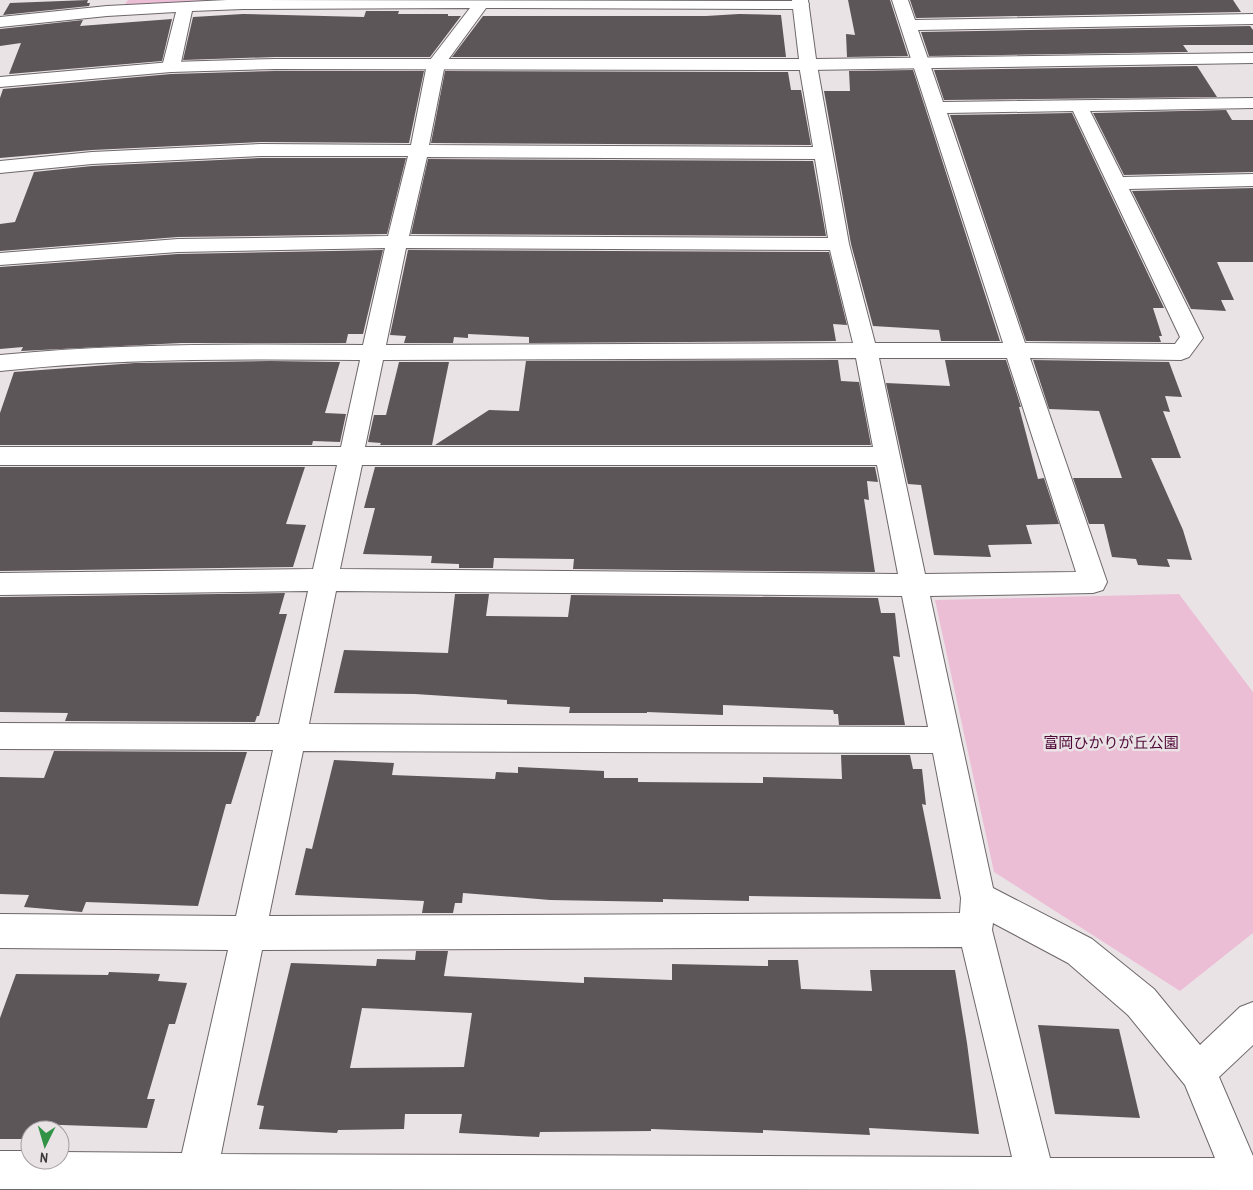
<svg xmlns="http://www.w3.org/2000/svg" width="1253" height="1190" font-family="'Archivo Narrow','Noto Sans JP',sans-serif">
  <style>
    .green { fill: #ecbed6 }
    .building { fill: #5c5659; fill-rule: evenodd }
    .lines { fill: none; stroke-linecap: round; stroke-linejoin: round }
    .street-casing { stroke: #6d676a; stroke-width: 2 }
    .secondary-casing { stroke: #6d676a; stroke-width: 2 }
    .street { fill: #fff; fill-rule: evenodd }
    .secondary { fill: #fff; fill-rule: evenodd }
    .labels { text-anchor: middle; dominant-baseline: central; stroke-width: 5; stroke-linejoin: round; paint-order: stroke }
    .park-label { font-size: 15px; fill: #4f0837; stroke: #eae3e6 }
  </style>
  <rect width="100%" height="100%" fill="#eae3e6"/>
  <!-- green -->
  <g class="green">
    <path d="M128,0h88l-93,7z"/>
    <path d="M1179,594l74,98v241l-73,58 -186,-119 -59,-272z"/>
  </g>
  <!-- building -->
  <g class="building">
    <path d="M88,0l-1,3h3l-1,3 -86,9 7,-12z"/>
    <path d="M848,0h42l18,56 -61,1 -1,-23 9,1z"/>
    <path d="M910,0h323l8,12 -325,6z"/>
    <path d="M366,11h33l-1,3h50v2h13l-31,41h-155l-92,3 10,-43 50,-3 121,3z"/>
    <path d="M739,14l42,1 5,42h-334l31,-41h223z"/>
    <path d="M172,19l-10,42 -153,13 12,-31 -21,3v-17l83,-9 -3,6z"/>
    <path d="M1250,26l3,4v15h-70l5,7 -259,4 -8,-24z"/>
    <path d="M1197,66l20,31 -273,3 -10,-30z"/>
    <path d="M913,70l87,271h-59l-2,-11 -66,-4 -22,-82 -27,-153h26l-1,-20z"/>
    <path d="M275,71h149l-15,72 -148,-1 -169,8 -92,8v-60l3,-9 168,-15z"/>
    <path d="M445,71l343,1 3,18h10l10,55 -380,-2z"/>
    <path d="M1226,110l6,10h21v52l-129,3 -31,-62z"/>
    <path d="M1072,113l92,195h-11l9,28h-3l2,6 -135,-1 -76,-226z"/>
    <path d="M261,158h145l-19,76 -209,3 -178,14v-27l15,-2 19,-50 58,-6z"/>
    <path d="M428,159l385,2 13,75 -415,-2z"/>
    <path d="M1253,188v74h-36l17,38h-13l5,11 -35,-2 -59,-118z"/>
    <path d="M383,250l-20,84h-15l-2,9h-165l-160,8 2,-4 -23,2v-82l178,-13z"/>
    <path d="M408,250l421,2 18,73 -14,-1 3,17 -307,2v-6l-61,-3v4l-14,-1 -1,6h-49l2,-7 -16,-1z"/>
    <path d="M838,360l3,21 18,1 12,63h-436l54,-35 30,1 7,-50z"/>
    <path d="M945,360h61l15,47h-2l19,72 6,-1 15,46 -33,1 6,19 -44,1 3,12 -57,-2 -13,-70 -13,-1 -22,-101 64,3z"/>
    <path d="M1033,360l136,2 13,35 -17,-1 5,16 -7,-1 18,47h-30l32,72 9,30 -25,-1 3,8 -32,-2 -2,-6 -24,-2 -8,-33h-15l-16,-46h49l-23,-67 -50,-2z"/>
    <path d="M270,361l70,1 -15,51 21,1 -6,28 -27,-1 -1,4h-312v-32l14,-41 121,-9z"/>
    <path d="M399,362h50l-17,83h-52l1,-2 -13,-1 6,-27h12z"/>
    <path d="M0,467h305l-19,57 20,1 -13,42 -293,4z"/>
    <path d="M375,467h500l3,15 -11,-1 2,19 -5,-1 11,73 -302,-3 1,-10 -80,-1 -1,10h-34v-4l-28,-1 1,-7 -69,-2 12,-46h-11z"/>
    <path d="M285,593l-6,21h8l-28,102h-2l-2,6 -190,-1 3,-8 -68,-1v-115z"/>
    <path d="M455,594h34l-3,22 82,1 3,-22 307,3 3,15h14l5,44 -7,-1 12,69h-66l-1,-11h-4l-1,-4 -110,-5v10l-76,-3v1h-78l1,-6 -63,-3v-4l-92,-6 -81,-1 10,-43 104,3z"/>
    <path d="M54,751l193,1 -16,52h-5l-28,102 -112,-4 -4,10 -58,-5 5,-12 -29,-1v-117l44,1z"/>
    <path d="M841,755h69l3,14h9l4,36 -4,-1 19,95 -192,-3v5l-86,-2v3l-113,-2 -87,-7 -1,10h-7l-2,10h-31l2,-12 -129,-6 11,-47 6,1 22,-89 60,3 -2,12 103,4 1,-7 22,1v-6l86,4v7h34v4l125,1v-6l79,2z"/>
    <path d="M416,951h32l-4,25 140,7v-6l88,3v-16l96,2v-6h30l3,29 71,2 -2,-21h85l12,73 12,91 -110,-6 1,7 -107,-5v3l-112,-4v2l-111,1 -1,5 -80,-4 3,-19h-57l-1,15 -66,1 -1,3 -78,-4 5,-23 -7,-1 34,-142 85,3 1,-7 38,1zM362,1008l110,5 -8,54 -114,1z"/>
    <path d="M109,972l51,2 -2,7 29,2 -12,41h-6l-22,75h8l-8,29 -113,-4 -6,15h-28v-121l16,-44 92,1z"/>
    <path d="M1038,1025l81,4 21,89 -85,-4z"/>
  </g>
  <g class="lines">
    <defs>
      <path id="street" d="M227,0l580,1 2,3 -2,3 -6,2 -315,-1 -41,56 -16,81 384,2 -14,-82 3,-4 6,-1 6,1 3,4 32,179 26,99h128l-111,-343h16l7,20 338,-6v10l-335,6 25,72 310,-4v10l-163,3 33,66 130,-3v12l-124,3 74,149 -14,19 -8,3 -151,-2 77,224 -4,8 -10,3 -163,3 63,292 99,51 62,50 46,56 40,-38 13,-5v43l-34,32 34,79v34l-1253,-1v-38h30v9h30v-8l122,1 46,-203 -228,-2v-34l236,2 37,-166 -273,-1v-26l279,1 29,-133 -308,4v-22l313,-4 24,-104h-337v-18h341l19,-87c-121,-1 -240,-2 -360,11v-16c121,-12 242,-11 363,-10l22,-97 -207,4 -178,13v-12l178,-14 210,-3 20,-80h-147l-169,8 -92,9v-12l92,-9 169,-8 150,1 16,-81 43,-56 -227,1 -51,2 -12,56 -3,4 -6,1 -6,-1 -3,-4 14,-55 -69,4 -107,11v-10l107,-11zM1073,111l107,226 -5,7 -150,-1 -78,-230zM427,157l388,2 13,79 -419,-2zM406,248l424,2 23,93 -467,2zM856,358l17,89h-508l18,-87zM879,358h128l69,214 -151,2zM362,465h515l21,109 -558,-5zM336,591l566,5 26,131 -619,-3zM303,751l630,2 28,145 -1,15 -691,3zM993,923l75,40 60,52 57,70 30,73h-165l-58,-228zM962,947l50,210 -791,-3 41,-204z"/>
      <path id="secondary" d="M792,0h16l8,59 437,-6v10l-445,7 -533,-1 -104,3 -171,15v-10l171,-15 104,-3h524z"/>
    </defs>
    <!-- street casing -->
    <use href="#street" class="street-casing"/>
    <!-- secondary casing -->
    <use href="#secondary" class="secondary-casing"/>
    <!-- street -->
    <use href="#street" class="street"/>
    <!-- secondary -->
    <use href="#secondary" class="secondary"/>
  </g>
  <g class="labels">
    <!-- park labels -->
    <g class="park-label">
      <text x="1111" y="742">富岡ひかりが丘公園</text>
    </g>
  </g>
  <!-- north arrow -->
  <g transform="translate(45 1145) rotate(185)"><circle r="24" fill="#eae3e6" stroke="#a59fa2"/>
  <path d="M0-4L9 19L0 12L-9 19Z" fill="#329347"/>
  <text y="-8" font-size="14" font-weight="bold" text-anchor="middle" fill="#3d3a3c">N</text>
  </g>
</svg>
